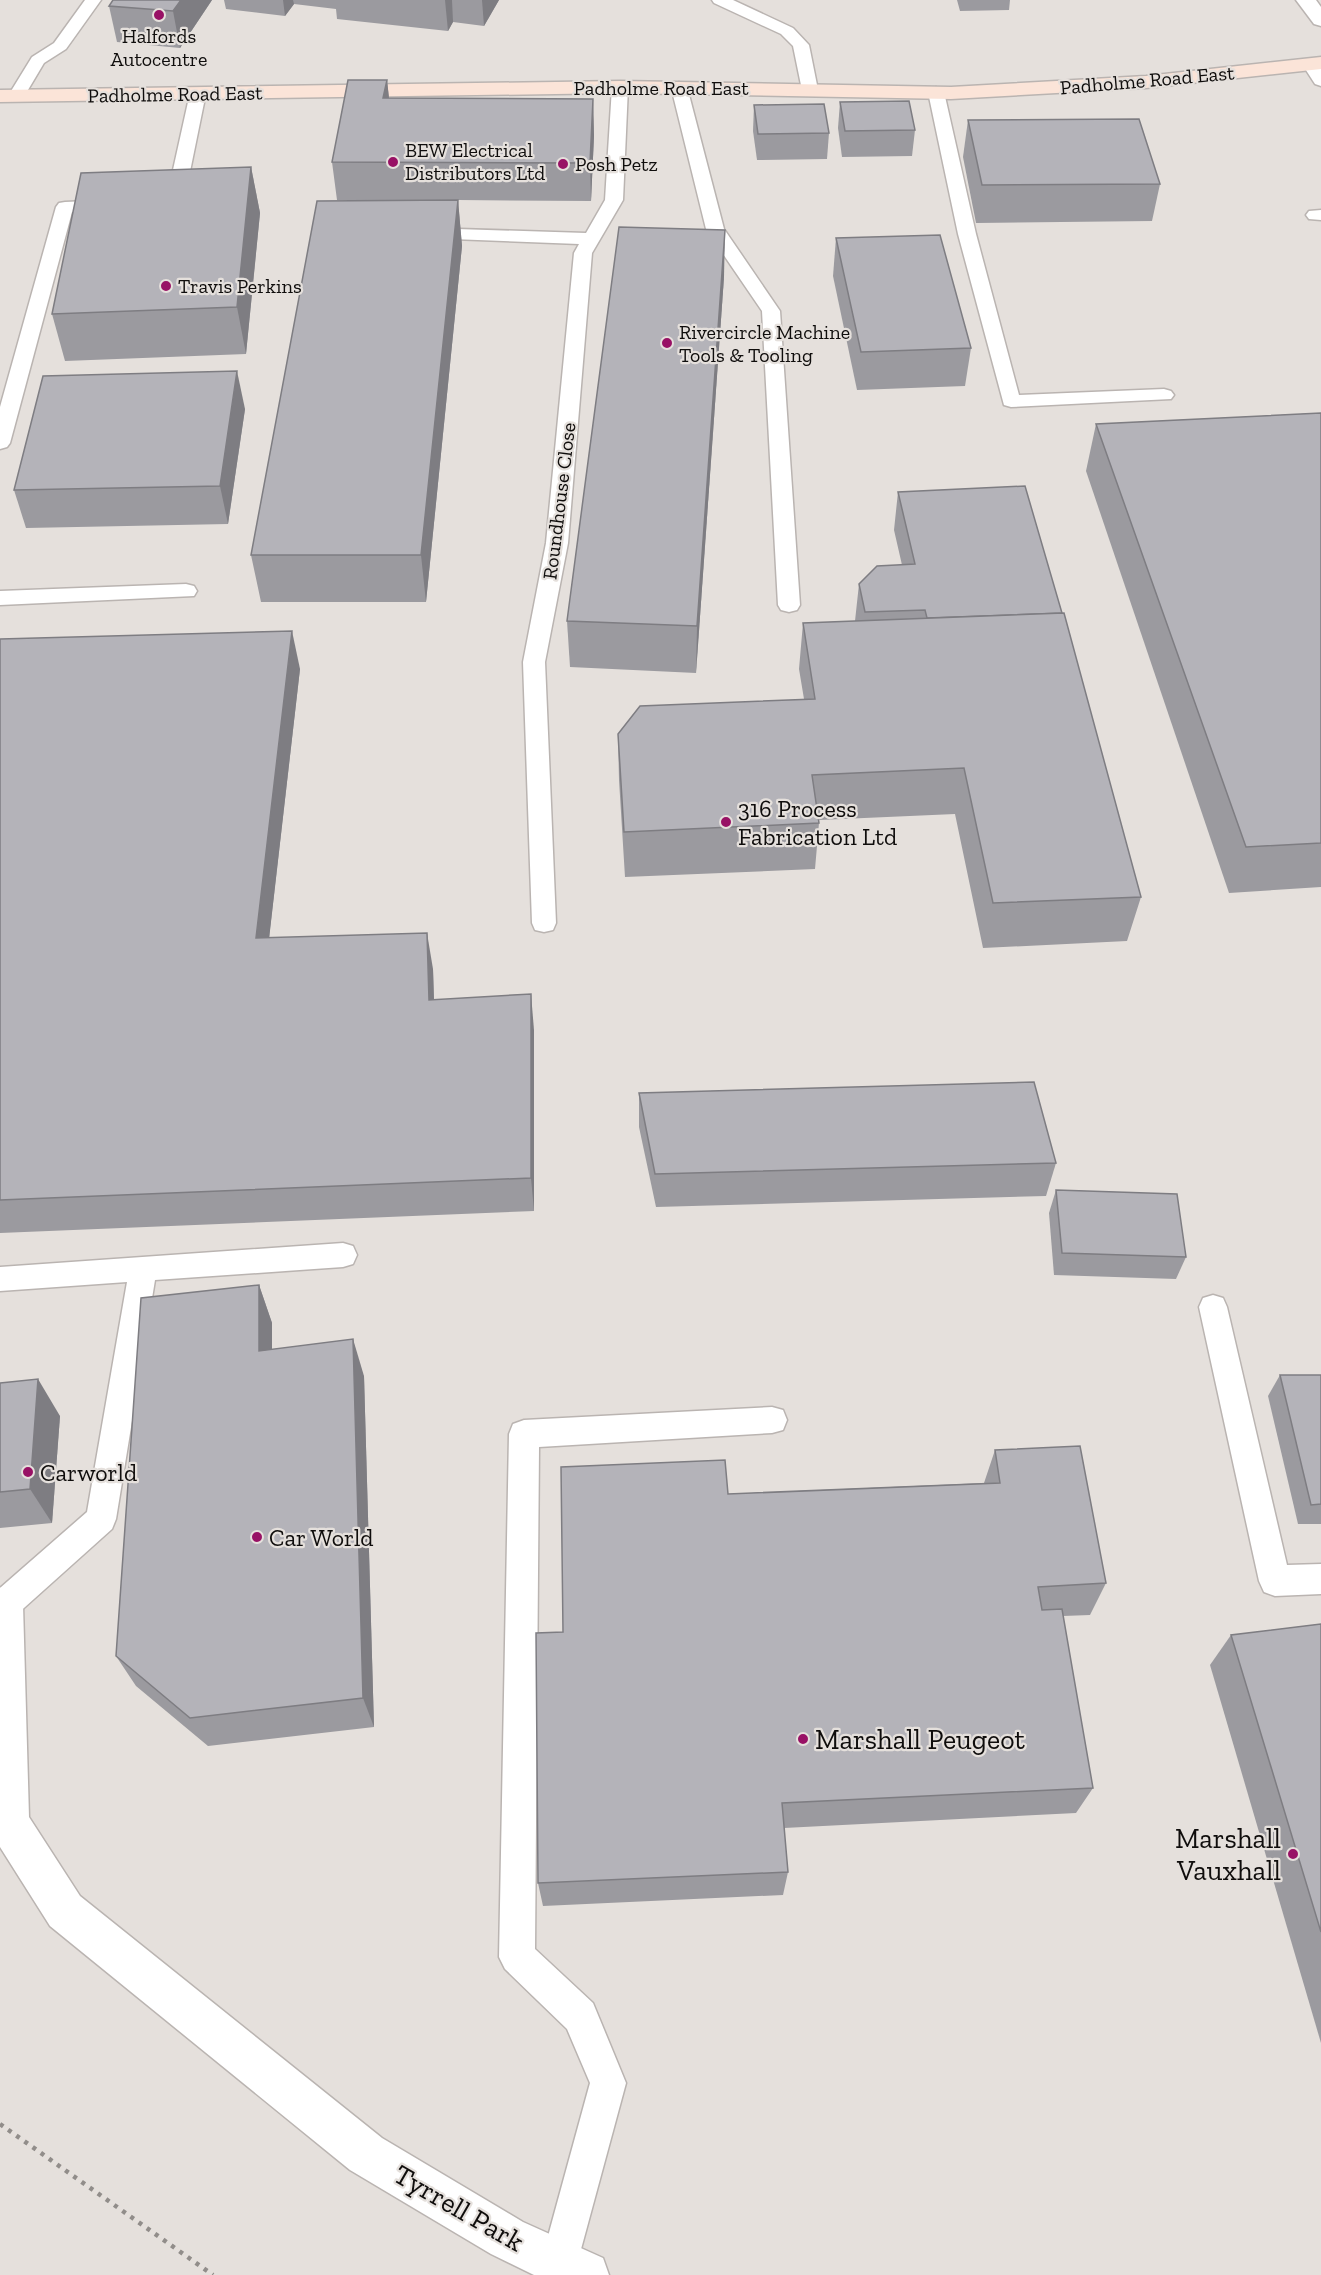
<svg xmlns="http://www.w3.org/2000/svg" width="1321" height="2275" font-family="'Zilla Slab',serif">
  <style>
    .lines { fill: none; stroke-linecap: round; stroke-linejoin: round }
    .lane-casing { stroke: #bab4b1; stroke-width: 3 }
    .street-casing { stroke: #bab4b1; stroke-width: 3 }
    .secondary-casing { stroke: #bab4b1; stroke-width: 3 }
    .path { stroke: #918d8a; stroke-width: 4.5; stroke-dasharray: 4 6; stroke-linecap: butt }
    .lane { fill: #fff; fill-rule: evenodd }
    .street { fill: #fff; fill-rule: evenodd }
    .secondary { fill: #fbe4d8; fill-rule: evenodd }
    .wall { fill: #9b9a9f }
    .shaded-wall { fill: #7e7d82 }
    .building { fill: #b4b3b9; stroke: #7e7d82; stroke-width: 1.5 }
    .poi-dot { fill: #981165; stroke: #e5e0dc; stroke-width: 2 }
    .labels { text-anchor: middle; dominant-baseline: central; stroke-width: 4.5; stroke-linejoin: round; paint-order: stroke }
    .far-poi-label { font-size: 20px; fill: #0f0d0c; stroke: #e5e0dc; text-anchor: start }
    .far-street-label { font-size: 20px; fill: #0f0d0c; stroke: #e5e0dc }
    .poi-label { font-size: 24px; fill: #0f0d0c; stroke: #e5e0dc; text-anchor: start }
    .near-poi-label { font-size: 28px; fill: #0f0d0c; stroke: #e5e0dc; text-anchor: start }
    .near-street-label { font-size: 28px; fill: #0f0d0c; stroke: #e5e0dc }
  </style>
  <rect width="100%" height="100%" fill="#e5e0dc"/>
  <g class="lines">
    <defs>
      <g id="lane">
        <path d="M85,0h16l-35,49 -22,14 -22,37h-12l-2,-4 24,-39 22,-14z"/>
        <path d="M712,0h21l60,28 16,17 9,45 -2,4 -6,1 -8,-5 -9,-44 -12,-12 -67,-31z"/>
        <path d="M1310,59l6,2 5,7v18l-6,-2 -13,-20z"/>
        <path d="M620,82l8,5 -5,113 -31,53 -24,290 -23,119 11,261 -3,7 -9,2 -9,-2 -3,-7 -9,-261 23,-119 28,-290 5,-9 -153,-6 -6,-1 -3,-4 3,-4 6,-1 160,5 19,-33 7,-113z"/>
        <path d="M679,82l8,5 37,142 56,82 20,294 -3,5 -8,2 -8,-2 -3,-5 -16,-294 -56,-82 -35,-142z"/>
        <path d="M936,87l8,5 32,142 43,161 145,-6 7,2 3,4 -3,4 -160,8 -7,-2 -46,-171 -30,-142z"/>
        <path d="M198,88l8,5 -22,108 -3,4h-15l-3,-4 4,-4 23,-104z"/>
        <path d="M110,200l6,1 3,4 -3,4 -44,3 -62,231 -3,4 -7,2v-42l56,-200 3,-4 6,-1z"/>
        <path d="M1321,210v10l-12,-1 -3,-4 3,-4z"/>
        <path d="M186,584l8,2 3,5 -3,5 -194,9v-14z"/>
        <path d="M343,1243l10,3 4,9 -4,9 -10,3 -188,13 -39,239 -4,10 -97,87 -11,4 -4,-1v-31l87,-76 40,-230 -127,9v-24z"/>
        <path d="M1213,1295l10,3 4,9 60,258 34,-1v30l-46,2 -11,-4 -5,-11 -60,-274 4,-9z"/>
        <path d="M772,1407l11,3 4,10 -4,10 -11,3 -233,14 -4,502 58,54 33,80 -52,192h-28l-5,-13 49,-179 -23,-54 -62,-60 -6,-12 10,-523 4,-10 11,-4z"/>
      </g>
      <g id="street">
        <path d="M1296,0h20l5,7v19l-7,-2z"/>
        <path d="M4,1586l14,6 5,13 6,212 51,79 302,242 141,84 80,36 6,17h-75l-43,-21 -141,-84 -300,-244 -50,-79v-259z"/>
      </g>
      <path id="secondary" d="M1321,57v12l-175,19 -195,11 -331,-6 -620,9v-12l620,-9 331,6 195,-11z"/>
    </defs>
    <!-- lane casing -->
    <use href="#lane" class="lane-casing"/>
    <!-- street casing -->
    <use href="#street" class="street-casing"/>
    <!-- secondary casing -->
    <use href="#secondary" class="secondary-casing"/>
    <!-- path -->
    <path class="path" d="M0,2124l213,151"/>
    <!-- lane -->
    <use href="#lane" class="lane"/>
    <!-- street -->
    <use href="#street" class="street"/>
    <!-- secondary -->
    <use href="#secondary" class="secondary"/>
  </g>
  <!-- wall -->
  <g class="wall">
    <path d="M212,0l-32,48 -63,-6 -8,-36z"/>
    <path d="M224,0h275l-15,26 -31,-4 -5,9 -111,-12 -1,-10 -42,-5 -9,12 -59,-7z"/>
    <path d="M957,0h53l-1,10 -49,1z"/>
    <path d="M387,80l2,18 204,1 1,37 -3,65 -133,-1 4,46 -36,356h-165l-10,-47 170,-355h-84l-5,-38z"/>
    <path d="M840,102l75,28 -3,26 -70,1 -4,-29z"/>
    <path d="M754,105l75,28 -2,26 -70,1 -4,-29z"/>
    <path d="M968,120l192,64 -8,37 -176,2 -13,-66z"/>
    <path d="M251,167l9,46 -14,141 -181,7 -13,-47z"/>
    <path d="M836,238l135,110 -6,38 -108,4 -24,-114z"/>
    <path d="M724,277l-28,396 -126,-6 -3,-46z"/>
    <path d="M245,409l-17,115 -202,4 -12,-38z"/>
    <path d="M1321,413v474l-92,6 -143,-422 10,-47z"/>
    <path d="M898,492l243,405 -14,44 -144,7 -28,-134 -136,6v3l-4,46 -190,8 -6,-97 -1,-46 186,-35 -5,-30 4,-46 52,-2 4,-37 43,-19 -8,-35z"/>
    <path d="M0,639l300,30 -31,269 164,31 1,31 100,30v181l-534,22z"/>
    <path d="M639,1093l417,70 -10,33 -390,11 -17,-80z"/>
    <path d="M1056,1190l130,67 -10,22 -122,-4 -5,-62z"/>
    <path d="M259,1285l13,38v26l92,27 10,351 -166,19 -72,-60 -20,-30z"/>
    <path d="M1280,1375h41v149h-23l-30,-128z"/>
    <path d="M0,1383l60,33 -8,107 -52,5z"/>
    <path d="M995,1450l111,133 -16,32 -27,1 30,172 -17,25 -292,15 4,44 -5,23 -240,11 -5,-23 25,-251 165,-138 256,-11z"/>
    <path d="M1321,1624v419l-111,-378 21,-30z"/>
  </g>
  <!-- shaded-wall -->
  <g class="shaded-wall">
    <path d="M181,0h31l-32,48 -7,-37z"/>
    <path d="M283,0h10l1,4 -9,12z"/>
    <path d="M445,0h7l1,22 -5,9z"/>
    <path d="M482,0h17l-15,26z"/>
    <path d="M387,80l4,37 -8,-19z"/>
    <path d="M593,99l1,37 -3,65 -1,-38z"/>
    <path d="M251,167l9,46 -14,141 -9,-47z"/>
    <path d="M458,200l4,46 -36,356 -5,-47z"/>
    <path d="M725,230l-1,47 -28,396 1,-47z"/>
    <path d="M237,371l8,38 -17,115 -8,-38z"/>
    <path d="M292,631l8,38 -35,305 -9,-36z"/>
    <path d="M427,933l6,36 2,66 -6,-35z"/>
    <path d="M531,994l3,36v181l-3,-33z"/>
    <path d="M259,1285l13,38v65l-13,-37z"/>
    <path d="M353,1339l11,37 10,351 -11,-29z"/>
    <path d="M38,1379l22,37 -8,107 -22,-34z"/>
  </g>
  <!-- building -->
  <g class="building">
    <path d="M113,0h68l-8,11 -64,-5z"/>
    <path d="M348,80h39l-4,18 210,1 -3,64 -258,-1z"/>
    <path d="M909,101l6,29 -70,1 -5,-29z"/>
    <path d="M824,104l5,29 -71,1 -4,-29z"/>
    <path d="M1139,119l21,65 -178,1 -14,-65z"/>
    <path d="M251,167l-14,140 -185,7 29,-141z"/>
    <path d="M458,200l-37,355h-170l66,-354z"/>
    <path d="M619,227l106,3 -28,396 -130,-5z"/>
    <path d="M940,235l31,113 -110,4 -25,-114z"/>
    <path d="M237,371l-17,115 -206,4 29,-114z"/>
    <path d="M1321,413v430l-75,4 -150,-423z"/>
    <path d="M1025,486l37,127 -135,5 -2,-8 -60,2 -6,-28 18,-18 38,-2 -17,-72z"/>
    <path d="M1064,613l77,284 -148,6 -29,-135 -152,7 7,48 -195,9 -6,-98 22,-28 175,-7 -12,-76z"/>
    <path d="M292,631l-36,307 171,-5 2,67 102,-6v184l-531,22v-561z"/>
    <path d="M1034,1082l22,81 -401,11 -16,-81z"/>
    <path d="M1056,1190l121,4 9,63 -124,-4z"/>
    <path d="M259,1285v66l94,-12 10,359 -173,20 -74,-62 25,-358z"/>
    <path d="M1280,1375h41v129l-10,1z"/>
    <path d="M38,1379l-8,110 -30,3v-109z"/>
    <path d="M1080,1446l26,137 -68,4 4,23 20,-1 31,179 -311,15 6,69 -250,11 -2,-250 27,-1 -2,-165 164,-7 3,34 272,-11 -5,-33z"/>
    <path d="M1321,1624v308l-90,-297z"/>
  </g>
  <!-- markers -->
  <g class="poi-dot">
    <circle cx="159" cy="15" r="6"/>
    <circle cx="393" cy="162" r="6"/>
    <circle cx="563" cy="164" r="6"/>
    <circle cx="166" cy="286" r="6"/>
    <circle cx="667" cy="343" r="6"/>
    <circle cx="726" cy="822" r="6"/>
    <circle cx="28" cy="1472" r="6"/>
    <circle cx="257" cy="1537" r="6"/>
    <circle cx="803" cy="1739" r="6"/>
    <circle cx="1293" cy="1854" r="6"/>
  </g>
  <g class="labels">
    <!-- far-poi labels -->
    <g class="far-poi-label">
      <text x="159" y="36" text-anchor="middle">Halfords<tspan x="159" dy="23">Autocentre</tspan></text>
      <text x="405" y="150">BEW Electrical<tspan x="405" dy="23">Distributors Ltd</tspan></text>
      <text x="575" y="164">Posh Petz</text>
      <text x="178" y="286">Travis Perkins</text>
      <text x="679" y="332">Rivercircle Machine<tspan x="679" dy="23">Tools &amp; Tooling</tspan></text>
    </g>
    <!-- far-street labels -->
    <g class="far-street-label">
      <text transform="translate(1147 80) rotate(-5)">Padholme Road East</text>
      <text x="661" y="88">Padholme Road East</text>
      <text transform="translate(175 94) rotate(-1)">Padholme Road East</text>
      <text transform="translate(559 501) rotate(-83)">Roundhouse Close</text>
    </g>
    <!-- poi labels -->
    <g class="poi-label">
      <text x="738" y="808">316 Process<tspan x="738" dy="28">Fabrication Ltd</tspan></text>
      <text x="40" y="1472">Carworld</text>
      <text x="269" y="1537">Car World</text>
    </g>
    <!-- near-poi labels -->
    <g class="near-poi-label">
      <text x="815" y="1739">Marshall Peugeot</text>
      <text x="1281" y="1838" text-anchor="end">Marshall<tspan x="1281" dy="32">Vauxhall</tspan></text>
    </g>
    <!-- near-street labels -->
    <g class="near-street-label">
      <text transform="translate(459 2208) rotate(30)">Tyrrell Park</text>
    </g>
  </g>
</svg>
